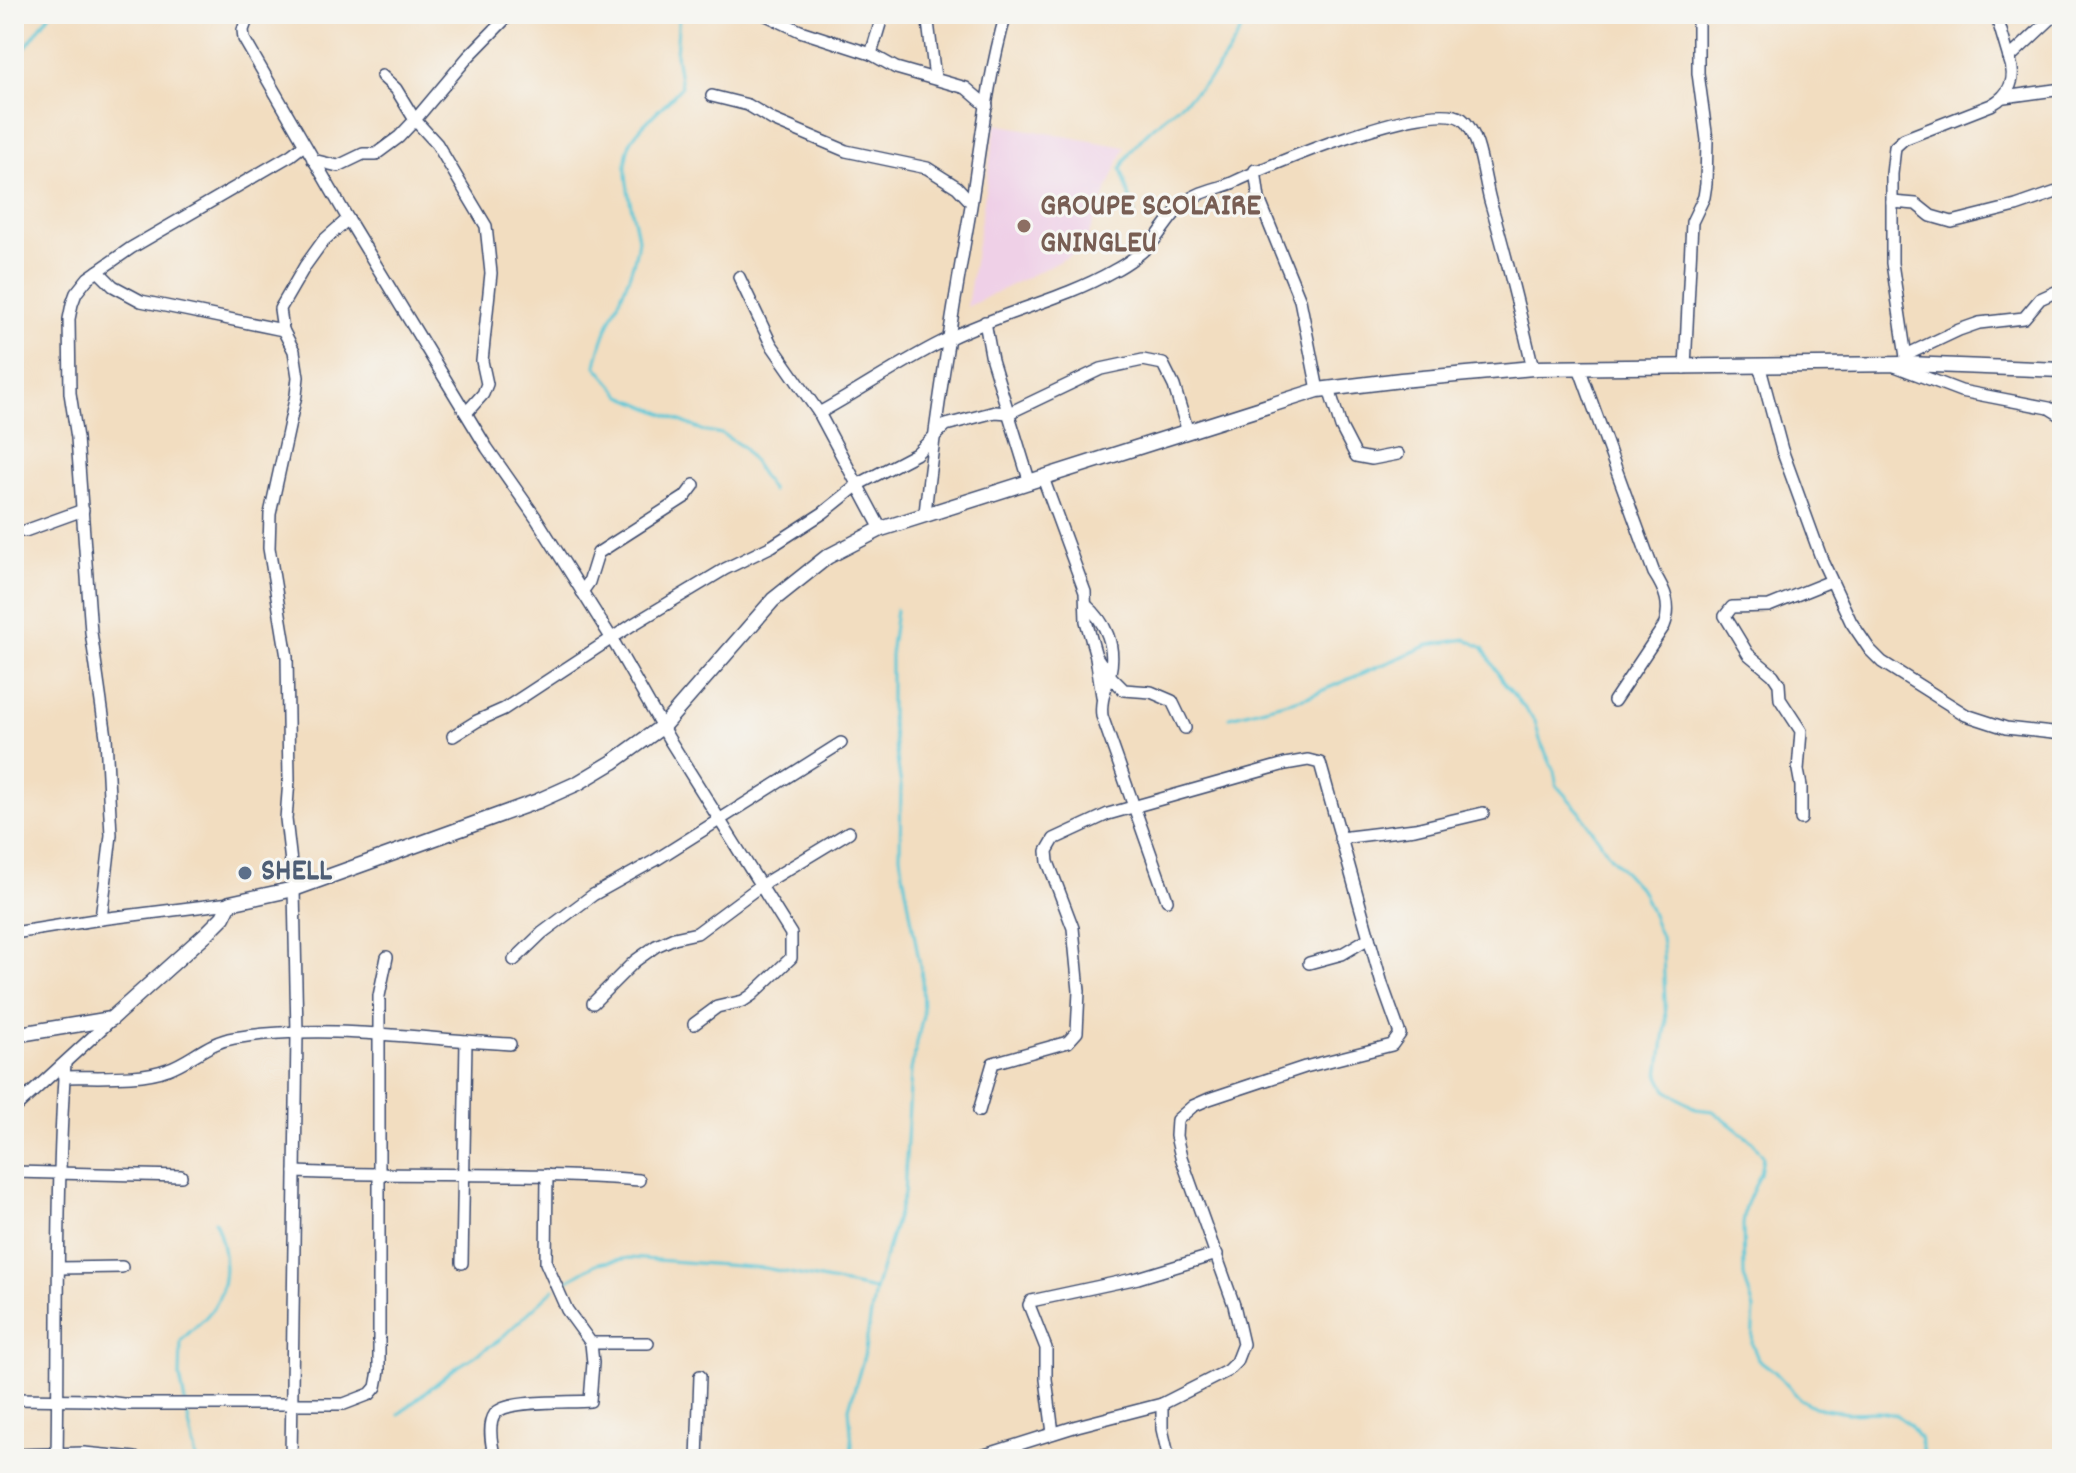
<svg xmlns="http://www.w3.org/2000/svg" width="2076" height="1473" font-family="Dekko,sans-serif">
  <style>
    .built { fill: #efd0e7 }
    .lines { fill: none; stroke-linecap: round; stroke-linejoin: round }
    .stream { stroke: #5dc7d7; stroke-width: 3 }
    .minor-casing { stroke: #3b496d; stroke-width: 14 }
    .major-casing { stroke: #3b496d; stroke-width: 17 }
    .minor { stroke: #fff; stroke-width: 11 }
    .major { stroke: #fff; stroke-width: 14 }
    .education-dot { fill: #8d6e63; stroke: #f6f6f2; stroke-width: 3 }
    .service-dot { fill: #5c6f8a; stroke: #f6f6f2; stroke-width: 3 }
    .labels { text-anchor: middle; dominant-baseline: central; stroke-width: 6; stroke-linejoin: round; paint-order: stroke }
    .education-label { font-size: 32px; font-weight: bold; fill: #785e54; stroke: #f6f6f2; text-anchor: start }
    .service-label { font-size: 32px; font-weight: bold; fill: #4e5e75; stroke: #f6f6f2; text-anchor: start }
  </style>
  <rect width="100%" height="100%" fill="#f6f6f2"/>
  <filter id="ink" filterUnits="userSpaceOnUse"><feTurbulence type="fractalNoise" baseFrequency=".0125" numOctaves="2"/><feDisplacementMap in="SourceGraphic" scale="16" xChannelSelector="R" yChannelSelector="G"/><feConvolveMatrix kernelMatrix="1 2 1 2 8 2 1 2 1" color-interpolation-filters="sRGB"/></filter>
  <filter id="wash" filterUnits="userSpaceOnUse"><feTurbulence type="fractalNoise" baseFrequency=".006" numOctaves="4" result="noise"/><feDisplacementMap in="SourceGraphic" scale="32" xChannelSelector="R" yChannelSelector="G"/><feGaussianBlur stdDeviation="1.8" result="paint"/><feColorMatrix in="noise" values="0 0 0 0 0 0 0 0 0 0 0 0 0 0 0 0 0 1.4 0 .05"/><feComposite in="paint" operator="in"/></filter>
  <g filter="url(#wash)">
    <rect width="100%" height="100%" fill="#f2ddc0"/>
    <!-- built -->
    <path class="built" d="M996,124l129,23 -43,103 -115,57z"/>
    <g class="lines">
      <!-- stream -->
      <g class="stream">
        <path d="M679,14l-3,40 5,33c-15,18 -35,32 -48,51 -17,25 1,74 5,101 -5,47 -34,80 -42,127l26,30 82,35 18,3 21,13 29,44"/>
        <path d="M14,58l11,-10 25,-34"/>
        <path d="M1135,214l-14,-45c18,-40 58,-59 88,-90 15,-17 31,-43 38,-65"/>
        <path d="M1230,717l77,-20 122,-52 37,-6 17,9 20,34 32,39 5,19 14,31 3,15 23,26 30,44 33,37 18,44 2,16 3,72 -7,51 7,14 30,19 17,2 41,32 9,13 -3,18 -14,32 -3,18 1,52 10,33 -2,35 6,15 16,12 26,28 14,8 33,6 32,-1 18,3 13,10 9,13 6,21"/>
        <path d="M560,1285l38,-22 31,-5 136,10 110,22"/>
        <path d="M399,1414l55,-45 44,-28 56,-52"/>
        <path d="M196,1459l-16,-82 1,-36c8,-9 16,-15 24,-23 26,-28 23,-64 10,-97"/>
        <path d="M851,1459l1,-15 -3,-36 15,-52 11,-66 29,-96 7,-124 12,-55 -1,-38 -22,-121 1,-70 -10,-69v-69l5,-38"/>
      </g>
    </g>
  </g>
  <g filter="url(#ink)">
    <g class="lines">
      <defs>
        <g id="minor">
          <path d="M249,14l-6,16 1,9 104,180"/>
          <path d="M764,14l36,17 71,23"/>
          <path d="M883,14l-12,40 25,14 70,20 21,18"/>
          <path d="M927,14l8,64"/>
          <path d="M1996,14l13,44"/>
          <path d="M712,96l36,9 25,15 73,31 81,17 30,19 14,15"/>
          <path d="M2004,97l58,-8"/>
          <path d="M313,160l25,6 25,-12h13l23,-17 16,-17 -19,-31 -14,-13"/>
          <path d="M1255,170l4,29 41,101 18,90"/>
          <path d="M1892,202l24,2 15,12 21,6 64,-16 46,-16"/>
          <path d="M98,271l15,15 28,15 142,29 11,21 4,26 -2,18 -26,119 -1,34 18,109 2,123 -3,39 8,70 3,144 -6,426"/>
          <path d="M739,277l32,67 48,69 62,116"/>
          <path d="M985,322l7,38 38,123"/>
          <path d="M283,330l-3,-21 25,-43 18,-25 25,-22 139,229 49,70 76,121 57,100 122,195v24l-39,37 -9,6 -26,6 -23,17"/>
          <path d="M1906,355l53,-25 20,-7 45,-5 16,-19 22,-10"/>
          <path d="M1907,364l-15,-101v-89l3,-27 9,-8 87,-34c19,-10 26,-27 18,-47l47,-44"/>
          <path d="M1895,366l66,25 88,17 13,8"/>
          <path d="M1685,368l7,-146 12,-25 2,-13 1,-44 -9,-67v-59"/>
          <path d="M1760,368l22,82 40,110 29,62 19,28 12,12 84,53 40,13 56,6"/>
          <path d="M1580,370l74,203c11,17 18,33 10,53l-50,75"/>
          <path d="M1329,389l12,38 15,29 16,3 26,-5"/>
          <path d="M466,413l17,-19 4,-10 -5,-23 9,-88 -5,-47 -49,-82 -22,-24 53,-63 42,-43"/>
          <path d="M819,413c44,-24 86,-54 131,-75 53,-26 112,-38 163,-67 14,-7 33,-21 43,-33 10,-13 18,-27 31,-37 13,-10 30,-12 45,-18 35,-17 199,-86 230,-64 19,14 22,63 29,85 16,54 29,109 42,164"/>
          <path d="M1043,478l42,114 1,29 10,35 13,19 15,15 27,2 21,9 13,27"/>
          <path d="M925,513c11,-103 28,-205 46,-307 10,-64 17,-130 35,-192"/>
          <path d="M25,531l58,-21"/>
          <path d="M582,592l7,-10 9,-29 87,-56 9,-12"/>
          <path d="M1086,605c20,17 30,41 24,68 -4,16 -10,27 -8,43l65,184"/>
          <path d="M1096,657l6,39"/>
          <path d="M453,736l24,-15 27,-12 128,-84 93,-56 47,-23 51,-33 36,-29 57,-30 30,-29 49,-13 14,1 92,-44 42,-9 20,4 11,22 14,46"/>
          <path d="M1801,819v-33l-3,-16 3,-39 -21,-32 -1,-15 -6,-9 -25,-21 -23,-38 7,-9 37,-1 62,-25"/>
          <path d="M1340,838l75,-9 68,-16"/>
          <path d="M101,919l10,-84 -5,-98 -15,-105 -14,-194 -7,-45 -1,-74 3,-15 4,-11 12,-15 43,-30 160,-93 13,-10"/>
          <path d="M14,933l87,-14 129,-16"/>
          <path d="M514,960l28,-27 51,-38 61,-34 187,-118"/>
          <path d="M1309,963l33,-9 27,-16"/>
          <path d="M593,1003l42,-42 21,-15 18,-8 23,-5 63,-47 89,-54"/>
          <path d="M64,1077c30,-1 76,3 104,-8 23,-8 40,-27 66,-31 90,-15 185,1 276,6"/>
          <path d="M14,1109l97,-89"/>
          <path d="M979,1111l14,-48 75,-21 9,-10 2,-41 -6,-63 -25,-66 -1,-11 7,-12 54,-25 177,-50 23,-4 12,3 62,221 18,50 -8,11 -87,22 -96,32 -16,7 -16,14 -1,16 5,21 53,148 9,39 -7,18 -9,9 -65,33v25l7,30"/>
          <path d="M14,1172l167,4"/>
          <path d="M295,1172c115,5 230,-1 344,8"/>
          <path d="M547,1175l-1,88 21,47 24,33h57"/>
          <path d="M462,1263l4,-222"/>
          <path d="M59,1268l63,-1"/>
          <path d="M14,1399l78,1 31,4h221l26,-10 6,-7 3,-16v-375l8,-39"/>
          <path d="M1053,1433l-7,-54v-31l-17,-43 2,-4 107,-23 79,-24"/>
          <path d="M14,1455l70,-2 51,5"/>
          <path d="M57,1459c2,-132 -1,-264 8,-396"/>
          <path d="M495,1459c-3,-12 -8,-34 0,-45 11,-15 75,-11 95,-13l3,-38 -2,-20"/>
          <path d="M697,1459l3,-83"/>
          <path d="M972,1459l105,-33 85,-22"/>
        </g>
        <path id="major" d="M14,1035l97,-16 97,-87 15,-15 7,-14 64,-14 244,-88 40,-18 35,-21 50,-36 110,-126 54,-43 54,-28 437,-139 83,-10 132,-12 374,-4 155,6"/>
      </defs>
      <!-- minor casing -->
      <use href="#minor" class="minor-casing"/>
      <!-- major casing -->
      <use href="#major" class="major-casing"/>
      <!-- minor -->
      <use href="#minor" class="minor"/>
      <!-- major -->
      <use href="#major" class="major"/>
    </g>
  </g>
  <!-- markers -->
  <circle class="education-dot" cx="1024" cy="226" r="8"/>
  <circle class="service-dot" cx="245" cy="873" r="8"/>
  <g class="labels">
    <!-- education labels -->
    <g class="education-label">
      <text x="1040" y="208">GROUPE SCOLAIRE<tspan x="1040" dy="37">GNINGLEU</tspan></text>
    </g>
    <!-- service labels -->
    <g class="service-label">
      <text x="261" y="873">SHELL</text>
    </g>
  </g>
  <!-- margin -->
  <rect width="2076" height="1473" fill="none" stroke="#f6f6f2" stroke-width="48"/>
</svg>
